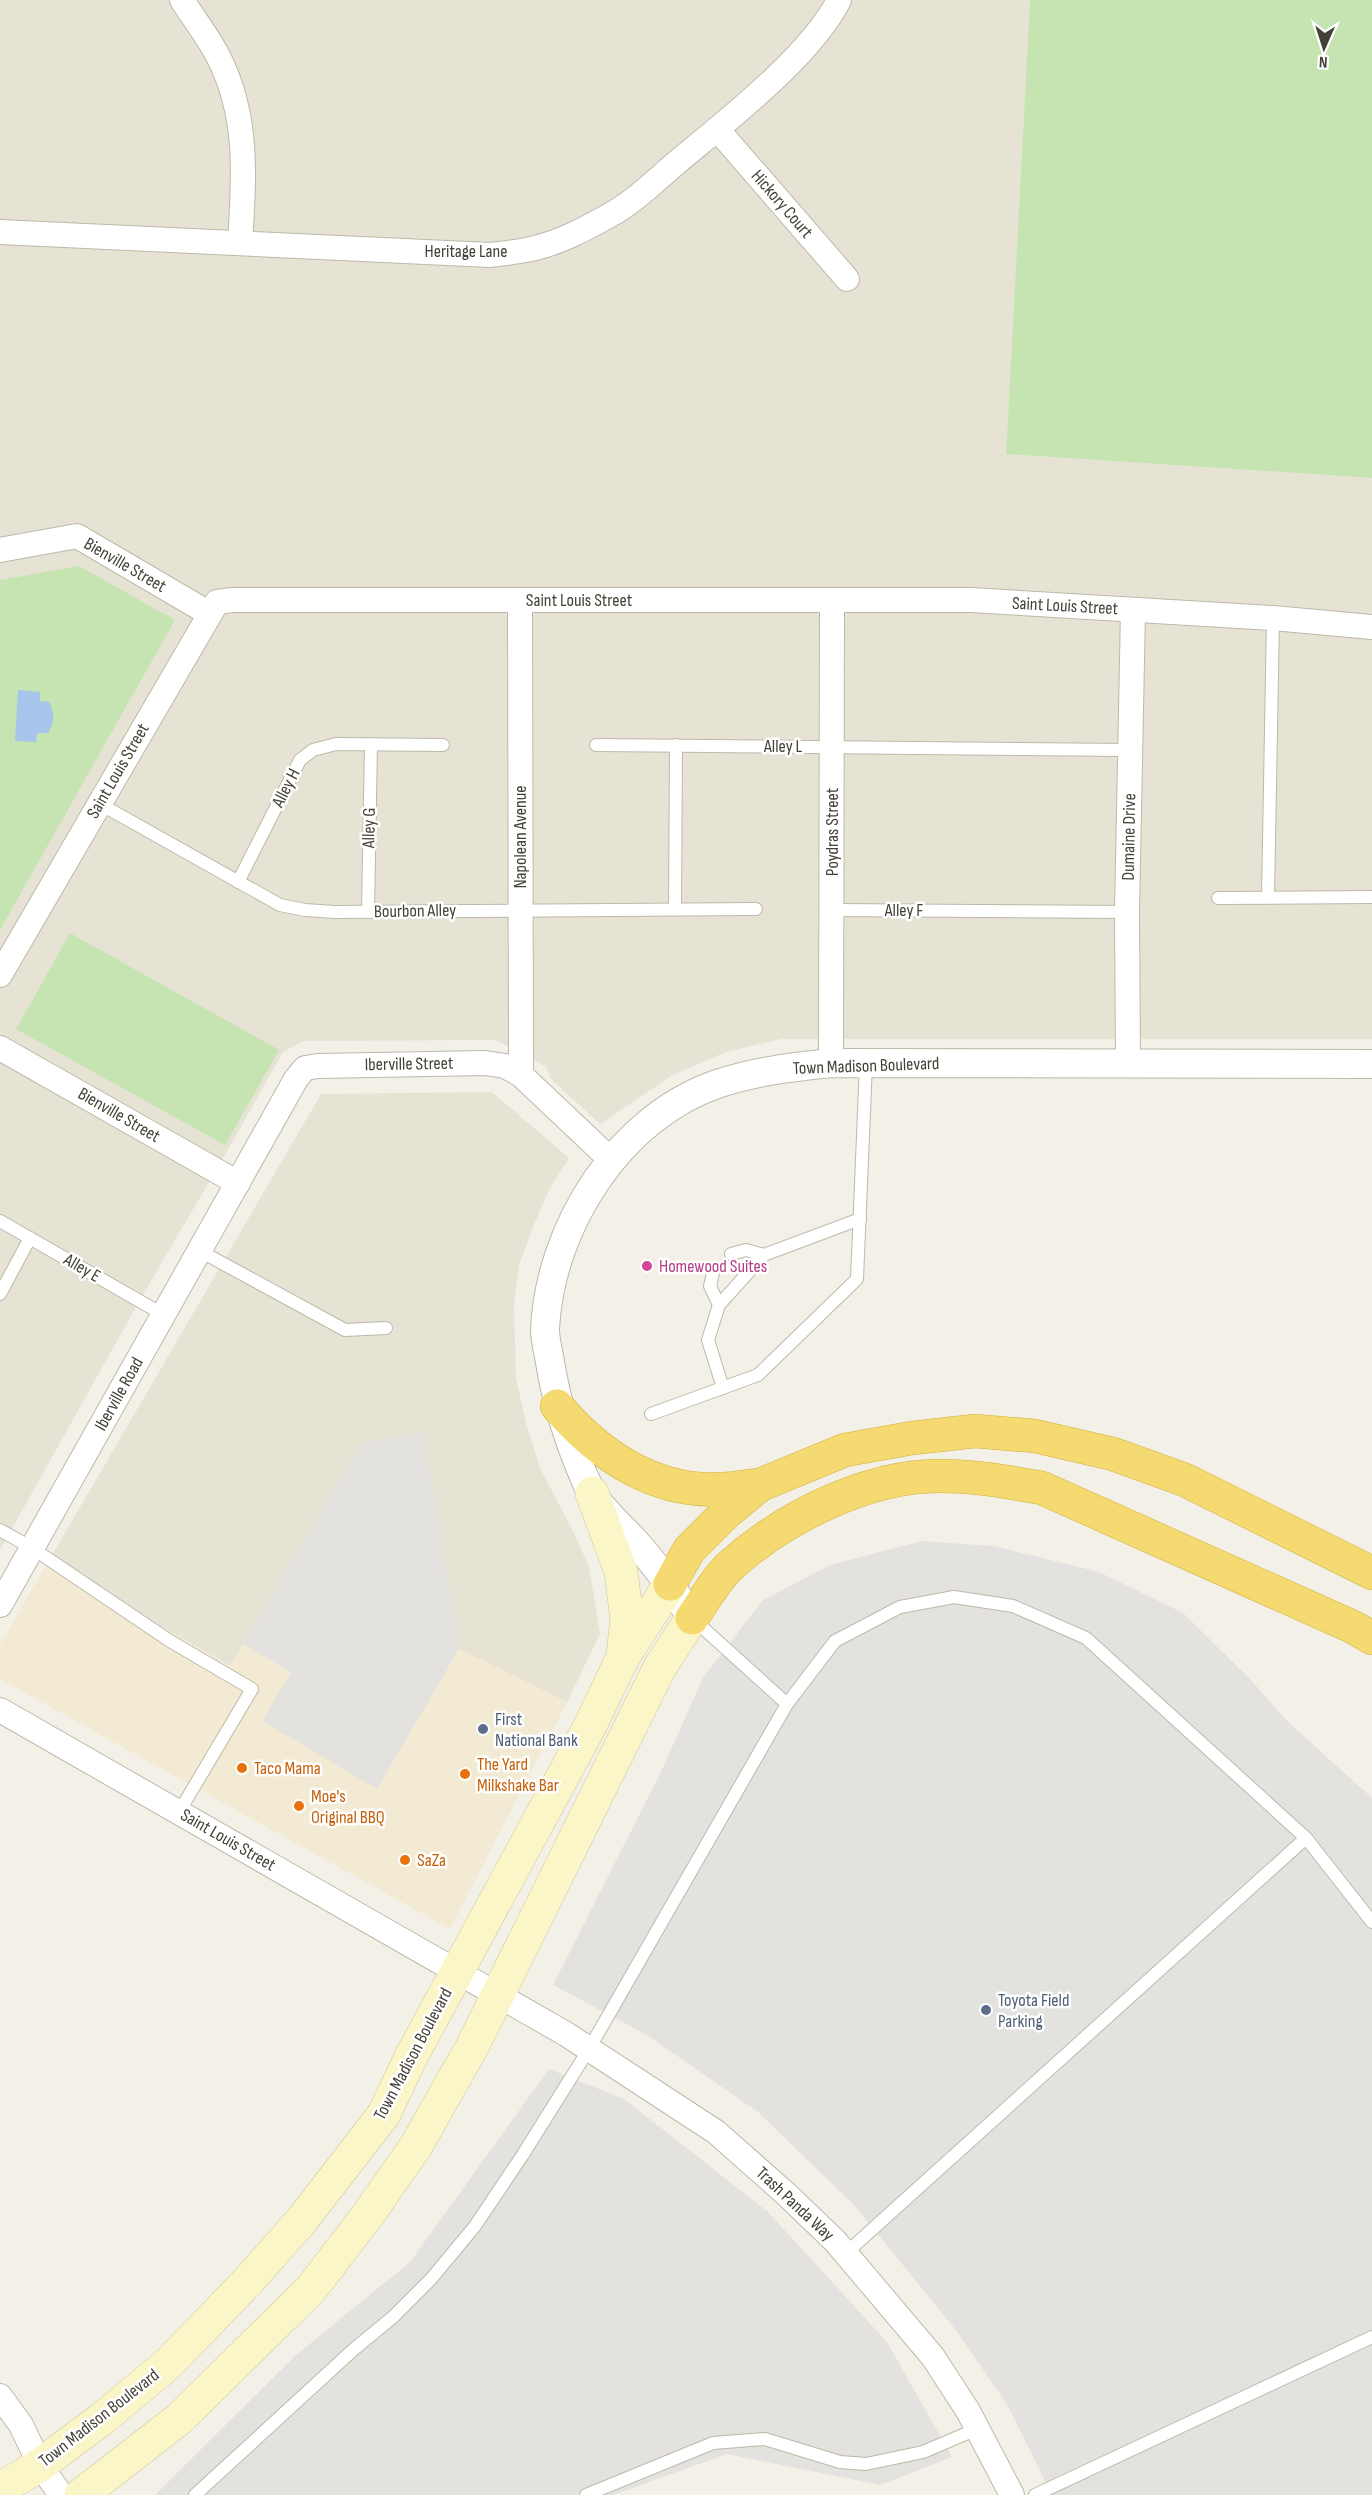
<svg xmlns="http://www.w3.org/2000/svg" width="1372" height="2495" font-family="'Sofia Sans Condensed',sans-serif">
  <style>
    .residential { fill: #e6e3d5 }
    .commercial { fill: #f3ead3 }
    .green { fill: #c6e4b2 }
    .parking { fill: #e3e2de }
    .water { fill: #a7c5eb }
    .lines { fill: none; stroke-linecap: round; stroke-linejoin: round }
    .service-casing { stroke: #bdb9aa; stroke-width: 14 }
    .minor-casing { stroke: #bdb9aa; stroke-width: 26 }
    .tertiary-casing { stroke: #bdb9aa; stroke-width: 30 }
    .secondary-casing { stroke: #cfc899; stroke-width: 34 }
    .motorway-casing { stroke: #d2b141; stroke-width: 34 }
    .service { stroke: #fff; stroke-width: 12 }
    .minor { stroke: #fff; stroke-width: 24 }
    .tertiary { stroke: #fff; stroke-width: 28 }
    .secondary { stroke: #fbf6c8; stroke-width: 33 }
    .motorway { stroke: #f4da70; stroke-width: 33 }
    .hotel-dot { fill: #d1479c; stroke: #fff; stroke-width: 2 }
    .service-dot { fill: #5c6f8a; stroke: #fff; stroke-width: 2 }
    .food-dot { fill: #e8710a; stroke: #fff; stroke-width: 2 }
    .labels { text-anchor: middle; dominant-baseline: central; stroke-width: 5; stroke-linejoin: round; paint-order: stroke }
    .street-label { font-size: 18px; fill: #444136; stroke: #fff }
    .hotel-label { font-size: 18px; fill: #b23c85; stroke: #fff; text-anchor: start }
    .service-label { font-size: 18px; fill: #4e5e75; stroke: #fff; text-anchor: start }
    .food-label { font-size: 18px; fill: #c56008; stroke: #fff; text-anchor: start }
  </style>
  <rect width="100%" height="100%" fill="#f2f0e7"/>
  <!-- residential -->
  <g class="residential">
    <path d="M0,0h1030l-24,454 366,24v561h-591l-55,13 -53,23 -73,49 -49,-45 -5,-12 -50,-27 -193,1 -20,11 -50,89 -92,157 -141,252z"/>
    <path d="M492,1092l77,66 -19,30 -17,39 -14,38 -5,40 2,73 10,45 14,45 34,65 15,34 11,67 -33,68 -108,-53 -35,-216 -62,10 -131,223 -183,-104 273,-468z"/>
  </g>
  <!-- commercial -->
  <path class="commercial" d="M48,1562l182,104 13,-22 48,28 85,117 83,-140 108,53 -117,227 -450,-250v-34z"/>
  <!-- green -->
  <g class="green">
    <path d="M1030,0h342v478l-366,-24z"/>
    <path d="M79,566l96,54 -175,310v-350z"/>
    <path d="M70,933l209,117 -54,95 -209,-116z"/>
  </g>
  <!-- parking -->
  <g class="parking">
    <path d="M424,1433l35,216 -82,140 -115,-68 29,-49 -48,-28 119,-201z"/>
    <path d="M922,1541l72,5 105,26 84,41 69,68 34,39 86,78v697h-320l-44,-89 -52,-76 -103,-126 -95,-92 -111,-77 -94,-50 107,-211 43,-96 59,-77 68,-36z"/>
    <path d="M549,2069l75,30 144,113 119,130 65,115 -72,28 -153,-31 -114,41h-458l140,-139 115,-94z"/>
  </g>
  <!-- water -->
  <path class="water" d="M18,690l22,2v9l9,1c6,11 6,20 -1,31h-11l-1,9 -21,-1z"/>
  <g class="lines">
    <defs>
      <g id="service">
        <path d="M596,745l534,5"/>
        <path d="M100,804l180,101 25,5 30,2 421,-3"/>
        <path d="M238,882l62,-122 13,-10 23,-6 107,1"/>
        <path d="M1268,897l5,-279"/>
        <path d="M1218,898l154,-1"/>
        <path d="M675,909l1,-164"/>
        <path d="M832,910l295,2"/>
        <path d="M368,912l3,-168"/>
        <path d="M0,1221l164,94"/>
        <path d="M200,1251l145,79 41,-2"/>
        <path d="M731,1254l15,-4 18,5"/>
        <path d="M713,1273l-3,13 9,19"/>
        <path d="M0,1294l30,-56"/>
        <path d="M723,1388l-15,-48 11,-35 45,-50 96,-36"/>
        <path d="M651,1414l107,-39 99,-96 9,-215"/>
        <path d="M0,1530l32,18 138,93 82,48 -73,123"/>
        <path d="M692,1618l95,86"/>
        <path d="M846,2253l460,-415"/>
        <path d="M195,2495l158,-145 40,-33 38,-38 44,-53 47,-70 67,-107 198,-345 48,-63 65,-34 54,-10 59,9 73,32 220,200 66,84"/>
        <path d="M586,2495l127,-52 52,-4 75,23 26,2 57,-12 54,-23"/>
        <path d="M1035,2495l337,-158"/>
      </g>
      <g id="minor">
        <path d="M182,0c12,19 27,38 37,58 30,60 25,120 21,185"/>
        <path d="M717,129l130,150"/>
        <path d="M0,232l490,23c15,-2 30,-3 45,-7 26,-6 52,-20 75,-33 24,-13 45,-34 65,-51 50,-42 135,-107 164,-164"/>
        <path d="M0,550l77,-14 133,78"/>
        <path d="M520,600l1,475"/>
        <path d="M0,975l217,-373 15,-2h739l302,18 99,9"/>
        <path d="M0,1048l238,135"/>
        <path d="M831,1063l1,-462"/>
        <path d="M1128,1063l-1,-151 6,-302"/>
        <path d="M0,1605l296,-526 9,-11 13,-2 167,-3 20,3 16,9 90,85"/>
        <path d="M0,1710l566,324 150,98 69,61 50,48 98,116 35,54 44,84"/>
        <path d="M0,2396l21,29 19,40 21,30"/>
      </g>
      <path id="tertiary" d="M692,1618c-17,-26 -34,-50 -54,-73 -14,-16 -39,-37 -48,-55 -20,-43 -34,-88 -41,-134 -2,-9 -4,-19 -4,-27 5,-103 75,-213 175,-246 37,-12 73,-16 111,-20l541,1"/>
      <g id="secondary">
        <path d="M592,1493l29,79 6,47 -4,36"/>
        <path d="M0,2489l40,-24 63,-47 67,-56 78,-81 54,-61 82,-106 27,-57 179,-331 32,-67 48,-75"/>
        <path d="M81,2495l98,-76 132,-130 56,-73 49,-70 56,-99 188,-380 32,-49"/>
      </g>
      <g id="motorway">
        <path d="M557,1406c41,49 99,88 166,83 12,0 24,-3 37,-4"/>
        <path d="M670,1584l19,-34 38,-38 33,-27 85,-35 67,-12 63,-7 60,5 78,18 72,26 187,93"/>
        <path d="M692,1618c12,-17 23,-38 38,-52 53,-48 138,-91 211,-90 35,0 67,6 101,12l311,139 19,11"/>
      </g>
    </defs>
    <!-- service casing -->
    <use href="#service" class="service-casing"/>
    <!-- minor casing -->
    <use href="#minor" class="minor-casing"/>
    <!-- tertiary casing -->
    <use href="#tertiary" class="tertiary-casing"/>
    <!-- secondary casing -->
    <use href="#secondary" class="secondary-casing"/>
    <!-- motorway casing -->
    <use href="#motorway" class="motorway-casing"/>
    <!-- service -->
    <use href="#service" class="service"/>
    <!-- minor -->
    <use href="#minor" class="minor"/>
    <!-- tertiary -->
    <use href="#tertiary" class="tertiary"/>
    <!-- secondary -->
    <use href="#secondary" class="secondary"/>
    <!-- motorway -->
    <use href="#motorway" class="motorway"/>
  </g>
  <!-- markers -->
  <circle class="hotel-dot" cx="647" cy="1266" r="6"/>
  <g class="service-dot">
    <circle cx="483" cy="1729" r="6"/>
    <circle cx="986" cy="2010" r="6"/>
  </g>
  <g class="food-dot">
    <circle cx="242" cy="1768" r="6"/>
    <circle cx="465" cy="1774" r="6"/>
    <circle cx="299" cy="1806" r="6"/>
    <circle cx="405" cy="1860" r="6"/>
  </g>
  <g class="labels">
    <!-- street labels -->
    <g class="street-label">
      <text transform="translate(782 204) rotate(49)">Hickory Court</text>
      <text x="466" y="251">Heritage Lane</text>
      <text transform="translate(125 565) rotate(30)">Bienville Street</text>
      <text x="579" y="600">Saint Louis Street</text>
      <text transform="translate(1065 606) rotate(3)">Saint Louis Street</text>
      <text x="783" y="746">Alley L</text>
      <text transform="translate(118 771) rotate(-60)">Saint Louis Street</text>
      <text transform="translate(286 788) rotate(-63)">Alley H</text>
      <text transform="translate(369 828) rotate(-89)">Alley G</text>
      <text transform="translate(832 832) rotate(-90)">Poydras Street</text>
      <text transform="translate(520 837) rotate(-90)">Napolean Avenue</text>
      <text transform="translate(1129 837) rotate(-89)">Dumaine Drive</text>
      <text x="904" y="910">Alley F</text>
      <text transform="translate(415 911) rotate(-1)">Bourbon Alley</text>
      <text transform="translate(409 1064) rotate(-1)">Iberville Street</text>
      <text transform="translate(866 1066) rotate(-2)">Town Madison Boulevard</text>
      <text transform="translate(119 1115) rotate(30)">Bienville Street</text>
      <text transform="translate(82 1268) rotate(30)">Alley E</text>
      <text transform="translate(119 1394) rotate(-61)">Iberville Road</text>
      <text transform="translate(228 1840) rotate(30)">Saint Louis Street</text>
      <text transform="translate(413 2054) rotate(-62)">Town Madison Boulevard</text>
      <text transform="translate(795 2204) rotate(43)">Trash Panda Way</text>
      <text transform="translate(99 2418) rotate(-38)">Town Madison Boulevard</text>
    </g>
    <!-- hotel labels -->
    <g class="hotel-label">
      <text x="659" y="1266">Homewood Suites</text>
    </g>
    <!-- service labels -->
    <g class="service-label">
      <text x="495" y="1719">First<tspan x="495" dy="21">National Bank</tspan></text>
      <text x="998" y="2000">Toyota Field<tspan x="998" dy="21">Parking</tspan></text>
    </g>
    <!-- food labels -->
    <g class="food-label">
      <text x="477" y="1764">The Yard<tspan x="477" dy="21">Milkshake Bar</tspan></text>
      <text x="254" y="1768">Taco Mama</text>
      <text x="311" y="1796">Moe's<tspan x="311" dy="21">Original BBQ</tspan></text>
      <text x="417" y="1860">SaZa</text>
    </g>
  </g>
  <!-- north arrow -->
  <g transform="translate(1324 48) rotate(183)" stroke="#ffffff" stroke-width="4.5" paint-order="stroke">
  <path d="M0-4.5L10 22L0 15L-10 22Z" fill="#444136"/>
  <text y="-9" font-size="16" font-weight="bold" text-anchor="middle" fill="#444136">N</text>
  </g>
</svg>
